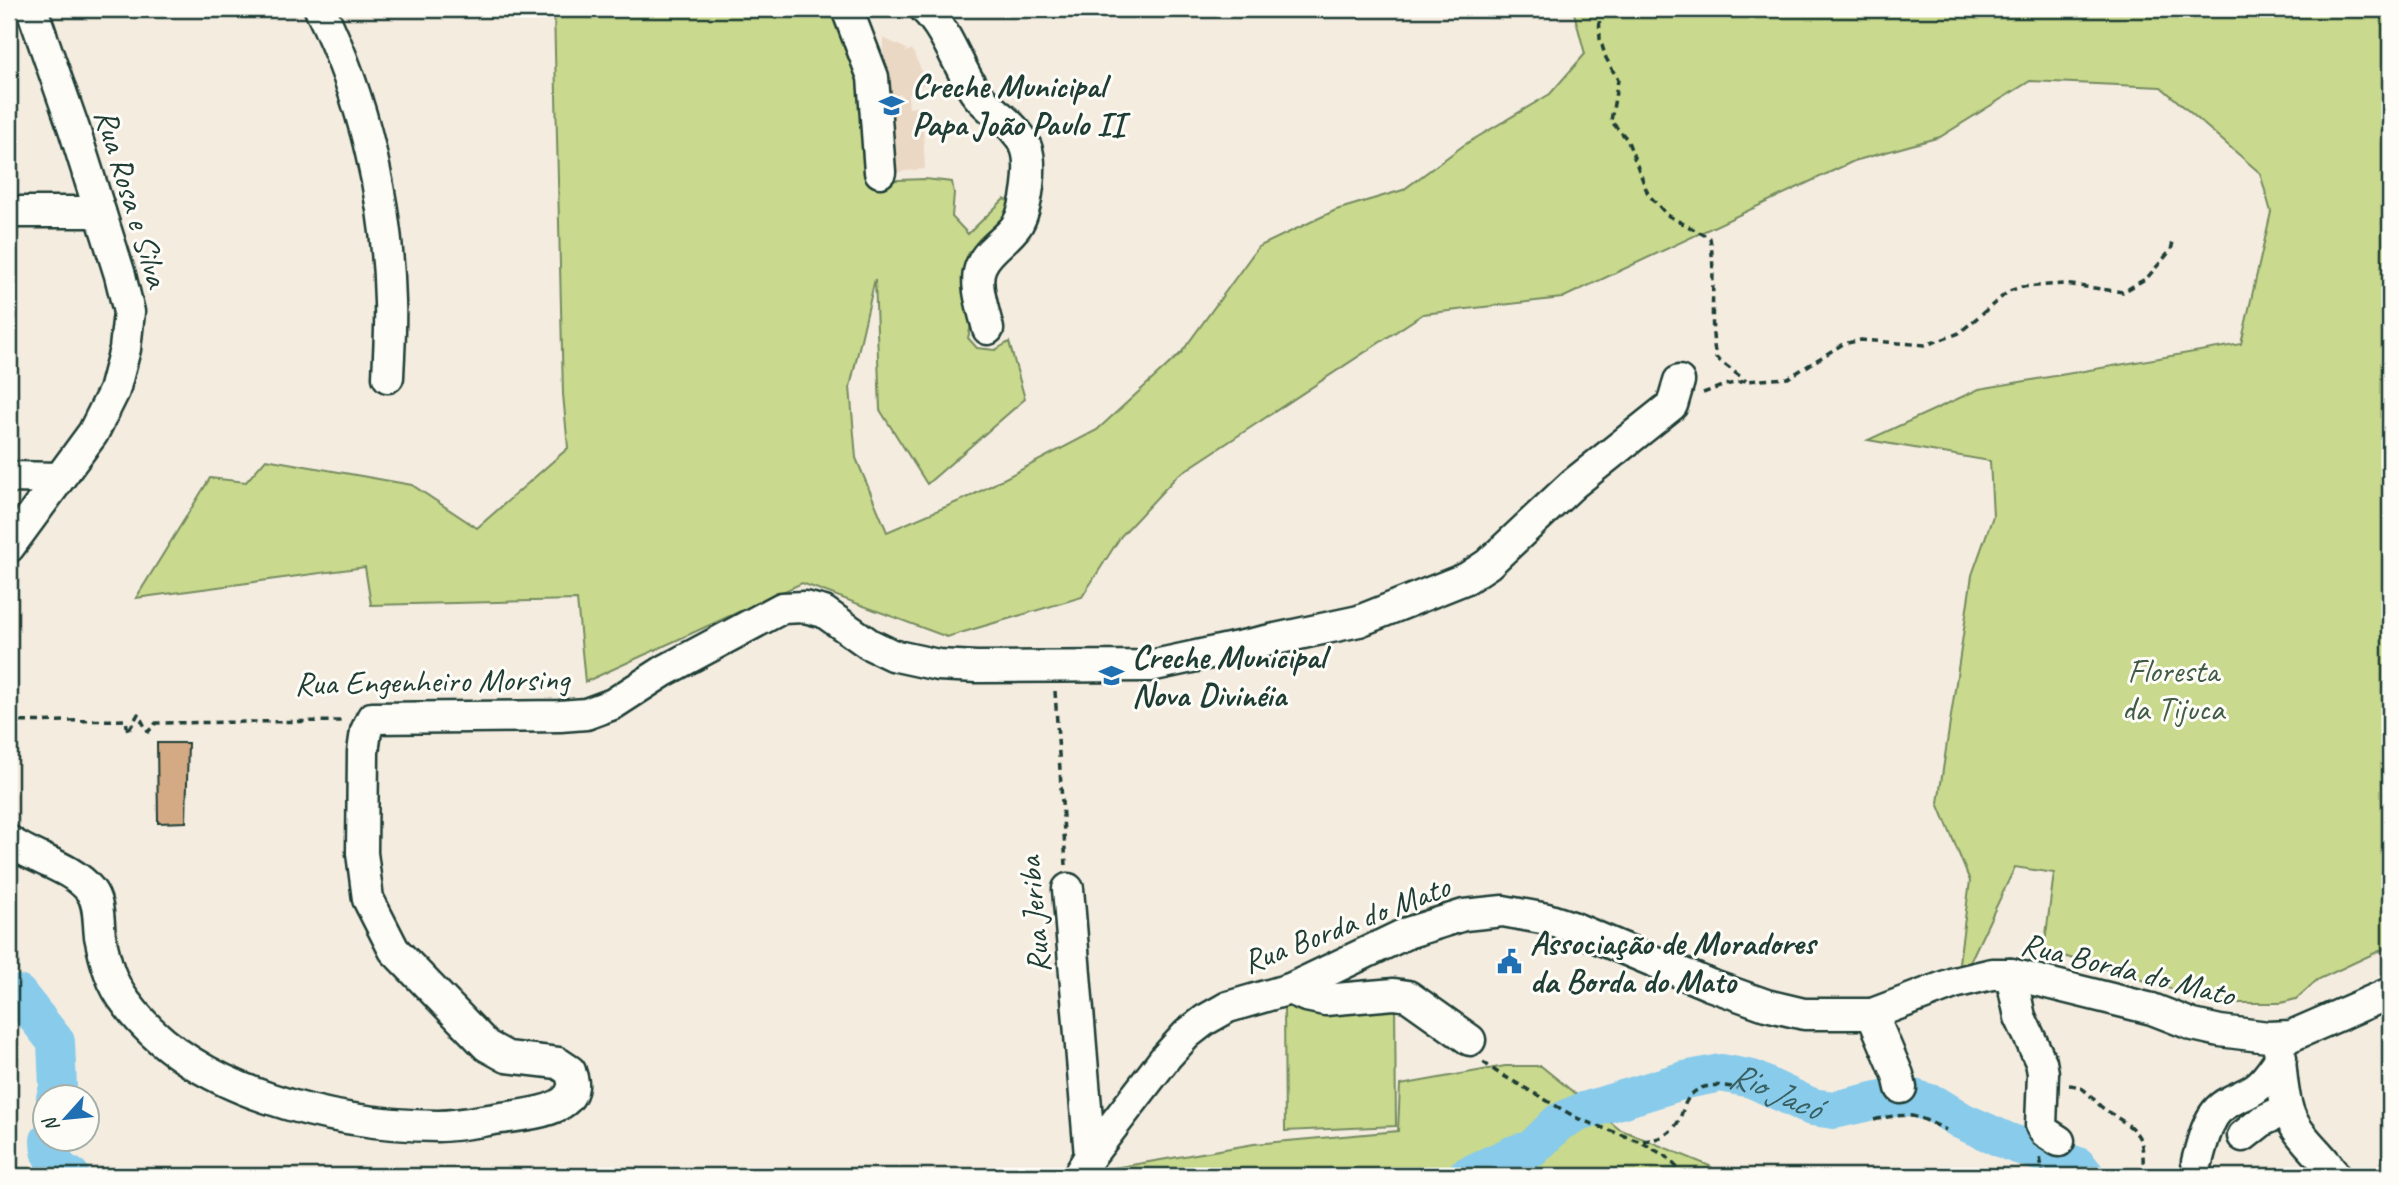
<svg xmlns="http://www.w3.org/2000/svg" width="2399" height="1185" font-family="Caveat,sans-serif">
  <style>
    .built { fill: #ebd8c4 }
    .green { fill: #c9d98d; stroke: #748b60; stroke-width: 2 }
    .lines { fill: none; stroke-linecap: round; stroke-linejoin: round }
    .river { stroke: #88cbea; stroke-width: 38 }
    .building { fill: #d3aa84; stroke: #1f3d34; stroke-width: 2 }
    .minor-casing { stroke: #1f3d34; stroke-width: 35 }
    .path { stroke: #1f3d34; stroke-width: 3.5; stroke-dasharray: 7 5; stroke-linecap: butt }
    .minor { stroke: #fdfcf7; stroke-width: 30 }
    .labels { text-anchor: middle; dominant-baseline: central; stroke-width: 6; stroke-linejoin: round; paint-order: stroke }
    .poi-label { font-size: 33px; font-weight: bold; fill: #1f3d34; stroke: #fdfcf7; text-anchor: start }
    .street-label { font-size: 33px; fill: #1f3d34; stroke: #fdfcf7 }
    .park-label { font-size: 33px; fill: #415c46; stroke: #fdfcf7 }
    .water-label { font-size: 35px; font-style: italic; fill: #396062; stroke: #fdfcf7 }
  </style>
  <rect width="100%" height="100%" fill="#f5ece0"/>
  <filter id="ink" filterUnits="userSpaceOnUse"><feTurbulence type="fractalNoise" baseFrequency=".0143" numOctaves="2"/><feDisplacementMap in="SourceGraphic" scale="14" xChannelSelector="R" yChannelSelector="G"/><feConvolveMatrix kernelMatrix="1 2 1 2 8 2 1 2 1" color-interpolation-filters="sRGB"/></filter>
  <g filter="url(#ink)">
    <!-- built -->
    <path class="built" d="M883,38l24,11 -1,3 6,-3 15,34 -9,4 1,2 -11,6 1,13 13,-2 3,63 -37,4 -5,-65 19,-2h-13l2,-6 11,-3 -1,-3 -9,3 -15,-32 6,-3z"/>
    <!-- green -->
    <g class="green">
      <path d="M554,9h275l18,17 21,77 5,78 52,-2 27,3 2,11 -2,24 16,17 36,-35 13,6 -40,95 -9,38 9,10 18,2 14,-8 16,57 -98,85 -47,-74 -5,-131 -25,108 6,71 31,74 84,-36 126,-66 84,-77 77,-106 78,-37 67,-20 61,-45 86,-51 35,-40 -12,-45h817v937l-73,34 -21,19 -15,4h-55l-45,-11 -137,-42 10,-77 -39,-6 -46,97 -11,6 12,-89 -32,-78 34,-228 21,-59 -3,-55 -122,-21 111,-51 262,-45 30,-132 -11,-39 -99,-86 -131,-6 -90,56 -86,24 -292,137 -139,16 -246,162 -56,60 -39,61 -135,40 -145,-54 -217,99 -8,-82 -206,5 -6,-38 -229,31 74,-120 36,4 20,-23 146,26 65,43 91,-80 -5,-54z"/>
      <path d="M1395,1001l1,125 -111,5 -1,-124z"/>
      <path d="M1505,1066h36l78,63 91,37 10,9 -631,1 2,-4 163,-28 144,-13 2,-46z"/>
    </g>
    <g class="lines">
      <!-- river -->
      <g class="river">
        <path d="M18,994l38,48 2,46 -3,10"/>
        <path d="M49,1140c0,16 6,30 22,36"/>
        <path id="s1" d="M1466,1176l48,-22 18,-5 27,-27 22,-10 104,-32 36,-7 31,6 60,28 22,3 48,-11 28,-2 26,8 26,16 47,21 69,24 8,10"/>
      </g>
    </g>
    <!-- building -->
    <path class="building" d="M157,743h31l-2,79 -28,1z"/>
    <g class="lines">
      <defs>
        <g id="minor">
          <path d="M320,9c44,89 68,194 70,293 1,25 -1,50 -2,75"/>
          <path d="M847,9l26,68 7,95"/>
          <path d="M925,9c23,23 32,56 50,83 14,20 40,30 51,55 7,18 1,62 -9,78 -10,15 -29,24 -36,41 -8,17 3,45 7,63"/>
          <path d="M9,212h91"/>
          <path d="M9,477l50,1"/>
          <path d="M9,547l84,-114 21,-42 11,-42 4,-37 -9,-37 -46,-146 -42,-120"/>
          <path d="M9,841c24,18 62,25 81,49 10,13 8,31 10,46 5,25 11,48 27,68 66,89 206,121 311,122 20,0 42,-5 63,-8 20,-3 69,-5 72,-32 1,-4 -2,-11 -3,-15l-12,-8 -51,-6 -20,-11 -93,-96 -26,-51 -6,-46 1,-101 3,-21 6,-13 188,-2 26,-2 27,-10 51,-33 118,-63 23,-1 19,5 45,32 23,11 46,10 39,2 173,-1 209,-45 108,-43 21,-14 85,-80 99,-79 7,-24"/>
          <path d="M1068,889l22,267"/>
          <path d="M2011,974l9,43 21,45 2,11 -2,53 4,6 14,9"/>
          <path d="M1290,989l16,7 19,4 69,-6 14,2 62,44"/>
          <path d="M1872,1014l26,61 3,13"/>
          <path d="M2278,1037c3,25 3,66 16,87 11,20 30,32 41,52"/>
          <path d="M2243,1136l19,-15 25,-12"/>
          <path d="M2197,1162c4,-15 8,-33 17,-47 10,-15 28,-17 42,-27 11,-8 17,-19 25,-30"/>
          <path d="M1078,1176l12,-20 76,-99 21,-23 18,-14 23,-13 62,-18 117,-56 57,-18 39,-4 44,8 25,8 138,58 56,20 38,9h68l82,-31 38,-9h19l141,35 41,16 27,6 48,6 23,-1 99,-43"/>
        </g>
      </defs>
      <!-- minor casing -->
      <use href="#minor" class="minor-casing"/>
      <!-- path -->
      <g class="path">
        <path d="M1599,9l1,30 6,19 12,22 -7,41 16,18 21,55 19,21 43,23c7,40 -2,80 6,120l30,23"/>
        <path d="M1703,393l22,-8 21,-4 42,-3 55,-34 18,-4 64,5 16,-5 18,-7 50,-42 12,-4 43,-3 59,8 24,-14 24,-28 2,-8"/>
        <path d="M1055,691l11,174"/>
        <path d="M9,722l117,-2 2,12 10,-18 10,18 8,-9 187,-2"/>
        <path d="M1483,1062l14,10 82,47 62,23 26,15 18,19"/>
        <path d="M2069,1085c18,1 22,14 35,24 13,10 31,16 37,33 3,10 2,24 2,34"/>
        <path d="M1874,1120c32,-8 42,-6 72,10"/>
        <path d="M1643,1141c10,-1 19,-3 26,-9 10,-7 12,-17 16,-28 10,-22 33,-20 53,-16"/>
        <path d="M2040,1158l4,18"/>
      </g>
      <!-- minor -->
      <use href="#minor" class="minor"/>
    </g>
  </g>
  <!-- icons -->
  <defs>
    <symbol id="school-bare" viewBox="-9 -9 18 18"><path d="M0-5L7-2L0 1L-7-2ZM-4 1L0 2.5L4 1V4Q0 6-4 4Z" fill="#1f6fb2" stroke="#fdfcf7" stroke-width="2.5" paint-order="stroke"/></symbol>
    <symbol id="civic-bare" viewBox="-9 -9 18 18"><path d="M-.6-6.5H3V-4.5H.6V-3L4-1V1h2V6H-6V1h2V-1L-.6-3ZM-1.2 2.5V6h2.4V2.5Z" fill="#1f6fb2" stroke="#fdfcf7" stroke-width="2.5" paint-order="stroke"/></symbol>
  </defs>
  <g fill-rule="evenodd">
    <use href="#school-bare" x="874" y="88" width="35" height="35"/>
    <use href="#school-bare" x="1094" y="658" width="35" height="35"/>
    <use href="#civic-bare" x="1492" y="944" width="35" height="35"/>
  </g>
  <g class="labels">
    <!-- poi labels -->
    <g class="poi-label">
      <text x="912" y="86">Creche Municipal<tspan x="912" dy="38">Papa João Paulo II</tspan></text>
      <text x="1132" y="657">Creche Municipal<tspan x="1132" dy="38">Nova Divinéia</tspan></text>
      <text x="1530" y="943">Associação de Moradores<tspan x="1530" dy="38">da Borda do Mato</tspan></text>
    </g>
    <!-- street labels -->
    <g class="street-label">
      <text transform="translate(132 198) rotate(73)">Rua Rosa e Silva</text>
      <text transform="translate(432 681) rotate(-1)">Rua Engenheiro Morsing</text>
      <text transform="translate(1034 915) rotate(-95)">Rua Jeriba</text>
      <text transform="translate(1346 924) rotate(-21)">Rua Borda do Mato</text>
      <text transform="translate(2128 969) rotate(14)">Rua Borda do Mato</text>
    </g>
    <!-- park labels -->
    <g class="park-label">
      <text x="2173" y="671">Floresta<tspan x="2173" dy="38">da Tijuca</tspan></text>
    </g>
    <!-- water labels -->
    <g class="water-label">
      <text stroke="none"><textPath href="#s1" startOffset="336">Rio Jacó</textPath></text>
    </g>
  </g>
  <!-- margin -->
  <rect width="2399" height="1185" fill="none" stroke="#fdfcf7" stroke-width="35"/>
  <rect x="18" y="18" width="2364" height="1150" fill="none" stroke="#1f3d34" stroke-width="2.5" filter="url(#ink)"/>
  <!-- north arrow -->
  <g transform="translate(66 1118) rotate(243)"><circle r="33" fill="#fdfcf7" stroke="#a4b0a9" stroke-width="2"/>
  <path d="M0-5L12 26L0 18L-12 26Z" fill="#1f6fb2"/>
  <text y="-10" font-size="19" font-weight="bold" text-anchor="middle" fill="#1f3d34">N</text>
  </g>
</svg>
